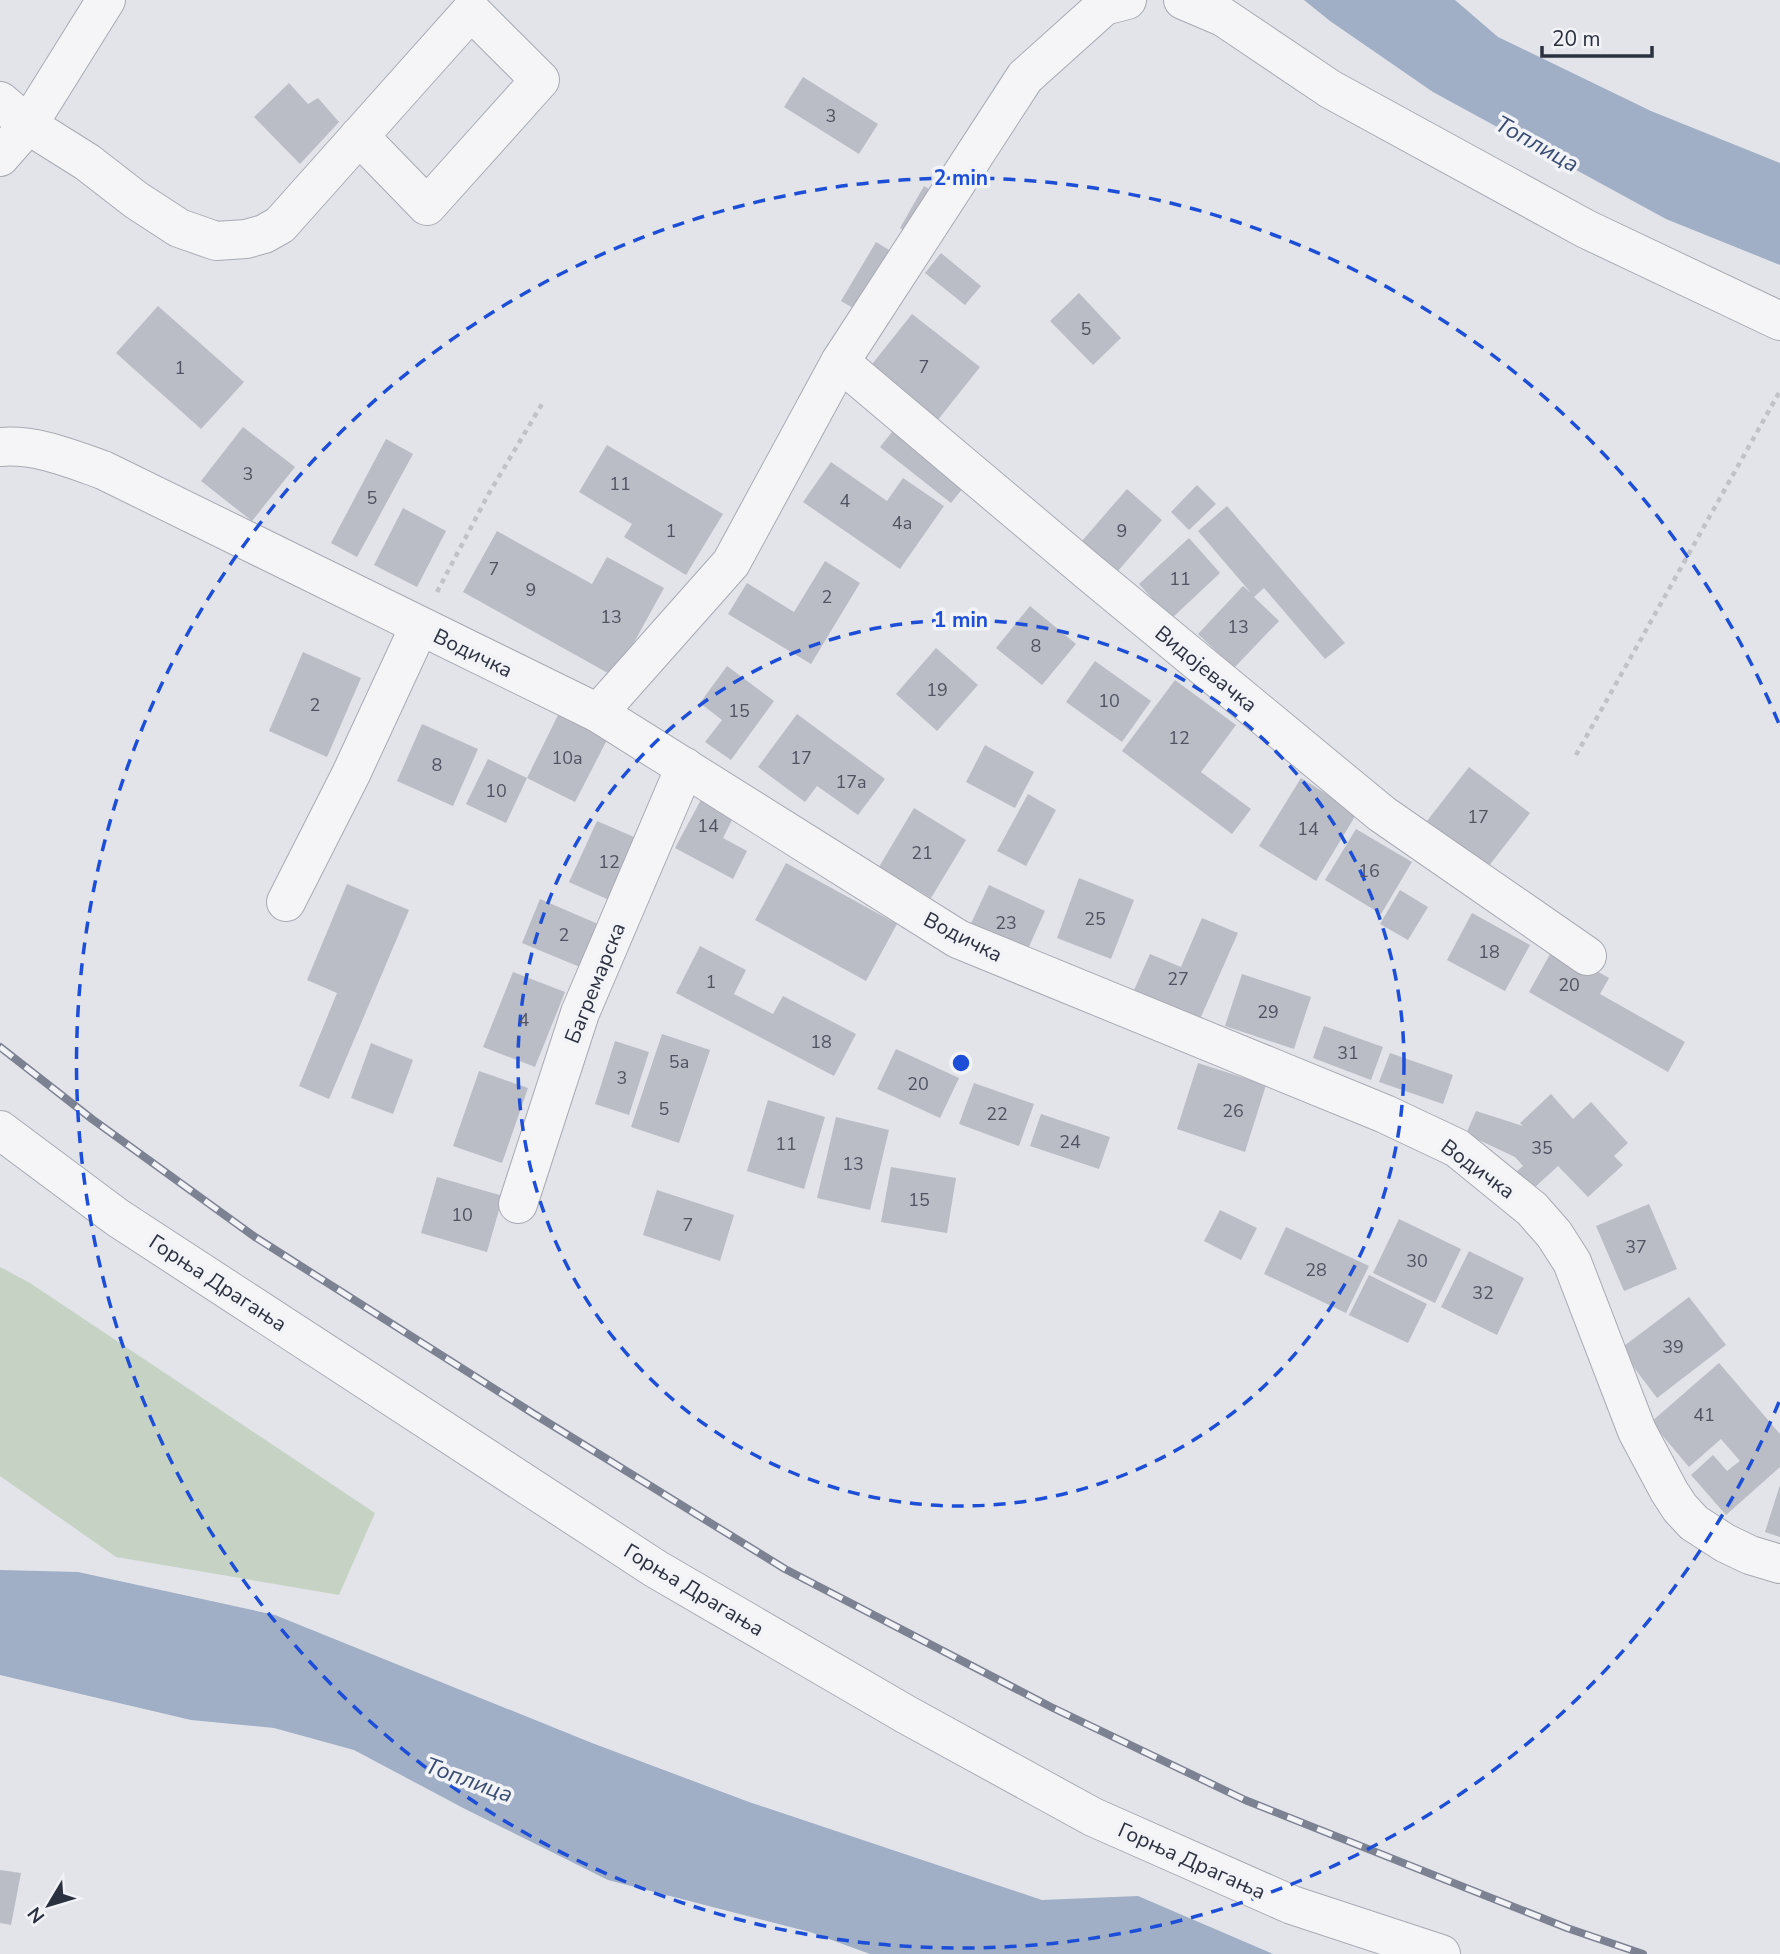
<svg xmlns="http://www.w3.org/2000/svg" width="1780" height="1954" font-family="'Nunito Sans',sans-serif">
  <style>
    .green { fill: #c6d3c4 }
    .water { fill: #a0aec6 }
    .building { fill: #babdc6 }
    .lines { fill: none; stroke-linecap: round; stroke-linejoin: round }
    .minor-casing { stroke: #a8abb3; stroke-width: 40 }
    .path { stroke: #c1c2c8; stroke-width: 4.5; stroke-dasharray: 5 5; stroke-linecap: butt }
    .minor { stroke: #f5f5f8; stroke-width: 38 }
    .rail-casing { stroke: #7d8292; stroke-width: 8 }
    .rail { stroke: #f2f3f7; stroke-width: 5; stroke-dasharray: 16; stroke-linecap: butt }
    .ring { fill: none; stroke: #1d4ed8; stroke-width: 3.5; stroke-dasharray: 12 9 }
    .labels { text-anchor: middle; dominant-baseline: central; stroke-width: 7; stroke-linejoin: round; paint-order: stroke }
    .number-label { font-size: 18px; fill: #505462 }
    .street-label { font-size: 21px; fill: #2c3140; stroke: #f2f3f7 }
    .water-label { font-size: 23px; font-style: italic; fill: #394c71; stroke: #f2f3f7 }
    .centre { fill: #1d4ed8; stroke: #f2f3f7; stroke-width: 3.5 }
    .ring-label { font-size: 21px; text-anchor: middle; font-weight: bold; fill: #1d4ed8; stroke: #f2f3f7; stroke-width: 7; stroke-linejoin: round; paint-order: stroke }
  </style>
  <rect width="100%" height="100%" fill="#e2e4e9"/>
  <!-- green -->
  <path class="green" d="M0,1267l30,16 345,230 -36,82 -223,-38 -116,-81z"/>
  <!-- water -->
  <g class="water">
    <path d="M1304,0h151l43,37 153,74 129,52v102l-114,-46 -233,-127 -103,-71z"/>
    <path d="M0,1570l78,2 197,43 317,128 157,59 293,98 96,-4 135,58h-403l-60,-22 -202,-52 -141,-70 -113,-60 -80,-22 -83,-8 -191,-45z"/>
  </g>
  <!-- building -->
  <g class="building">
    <path d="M803,77l75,47 -19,30 -75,-47z"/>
    <path d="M289,83l19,21 10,-6 21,24 -39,42 -46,-47z"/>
    <path d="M924,186l18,11 -25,42 -17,-11z"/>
    <path d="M876,242l26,16 -35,58 -26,-15z"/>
    <path d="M941,253l40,33 -16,19 -40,-32z"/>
    <path d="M1079,293l42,45 -28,27 -43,-44z"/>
    <path d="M158,306l86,76 -43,47 -85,-76z"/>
    <path d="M912,314l68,53 -43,54 -68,-53z"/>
    <path d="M900,422l71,56 -20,25 -71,-56z"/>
    <path d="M243,427l52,40 -43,54 -51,-40z"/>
    <path d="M386,439l27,15 -56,103 -26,-14z"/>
    <path d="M607,445l116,69 -37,61 -62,-38 8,-13 -53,-32z"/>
    <path d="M831,462l56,39 16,-23 41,28 -44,63 -97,-67z"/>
    <path d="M1197,485l19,19 -27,26 -18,-18z"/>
    <path d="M1127,489l35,31 -45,52 -35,-31z"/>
    <path d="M1227,506l118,137 -20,16 -61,-71 -10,9 25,24 -45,47 -36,-34 45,-48 8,7 -53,-62z"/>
    <path d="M403,508l43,23 -29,56 -43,-22z"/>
    <path d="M497,531l95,53 15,-27 57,31 -49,89 -152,-85z"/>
    <path d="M1189,538l31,35 -49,46 -32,-35z"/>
    <path d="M825,561l35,22 -49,81 -83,-50 19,-31 47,29z"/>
    <path d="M1030,606l46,38 -34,41 -46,-37z"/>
    <path d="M936,648l42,37 -41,46 -41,-37z"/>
    <path d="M303,652l58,26 -34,79 -58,-26z"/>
    <path d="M1095,661l56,40 -29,41 -56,-40z"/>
    <path d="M727,666l47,35 -43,59 -26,-18 17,-22 -22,-17z"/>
    <path d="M1175,680l61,45 -35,47 50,37 -19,25 -110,-83z"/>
    <path d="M559,713l49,25 -33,64 -48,-24 -21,45 -40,-19 22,-45 39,19z"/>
    <path d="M797,714l88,65 -27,36 -41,-29 -12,16 -47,-35z"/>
    <path d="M422,724l56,25 -25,57 -56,-25z"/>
    <path d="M985,745l49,27 -19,36 -49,-26z"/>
    <path d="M1469,767l61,46 -42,54 -61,-46z"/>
    <path d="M1301,778l56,35 -41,68 -57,-35z"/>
    <path d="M1028,794l28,16 -30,56 -29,-15z"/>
    <path d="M703,796l32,18 -12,24 24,13 -14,28 -58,-31z"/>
    <path d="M914,808l52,32 -35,58 -52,-31z"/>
    <path d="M597,821l51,22 -28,62 -51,-23z"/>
    <path d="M1356,829l56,33 -31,52 -56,-34z"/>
    <path d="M786,863l111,61 -31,57 -111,-61z"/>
    <path d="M1079,878l55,22 -23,59 -54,-21z"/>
    <path d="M347,884l62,26 -80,189 -30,-13 38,-93 -30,-13z"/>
    <path d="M989,885l56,26 -22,49 -57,-26z"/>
    <path d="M1400,890l28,17 -20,33 -28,-16z"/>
    <path d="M540,899l65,28 -18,43 -65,-27z"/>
    <path d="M1472,913l58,32 -25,46 -58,-31z"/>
    <path d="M1202,918l36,15 -38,86 -66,-29 16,-36 31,13z"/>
    <path d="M700,946l46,24 -12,24 39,20 10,-18 73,38 -22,42 -158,-83z"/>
    <path d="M1554,947l55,31 -9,16 85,48 -17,30 -139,-80z"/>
    <path d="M513,972l52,20 -30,75 -52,-20z"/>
    <path d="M1242,974l69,23 -17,52 -69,-23z"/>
    <path d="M1324,1026l59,21 -12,33 -58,-22z"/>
    <path d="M662,1034l48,16 -31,93 -48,-16z"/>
    <path d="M615,1041l34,11 -20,63 -34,-11z"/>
    <path d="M371,1043l42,17 -20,54 -42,-16z"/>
    <path d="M896,1049l63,29 -19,40 -63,-29z"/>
    <path d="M1390,1053l63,22 -10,29 -64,-22z"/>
    <path d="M1198,1063l68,22 -21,67 -68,-23z"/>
    <path d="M479,1071l49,17 -26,75 -49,-17z"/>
    <path d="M974,1083l60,21 -15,42 -60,-22z"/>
    <path d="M1551,1094l22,25 18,-17 37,41 -14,13 9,9 -35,32 -30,-31 -25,23 -16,-18 6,-5 -8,-9 -49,-23 10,-23 47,15 -3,-3z"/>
    <path d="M768,1100l57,17 -21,72 -57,-18z"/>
    <path d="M1041,1114l69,23 -11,32 -69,-23z"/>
    <path d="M836,1117l53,13 -19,80 -53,-12z"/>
    <path d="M891,1167l65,11 -9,55 -66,-11z"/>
    <path d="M437,1177l66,19 -16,56 -66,-19z"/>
    <path d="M657,1190l77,25 -14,46 -77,-26z"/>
    <path d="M1649,1204l28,65 -53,22 -28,-65z"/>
    <path d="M1220,1210l37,18 -16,32 -37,-19z"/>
    <path d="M1399,1219l62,30 -26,54 -62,-30z"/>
    <path d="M1286,1227l83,39 -23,47 -82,-39z"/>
    <path d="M1469,1251l55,27 -27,57 -56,-28z"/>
    <path d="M1369,1275l58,29 -19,39 -59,-28z"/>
    <path d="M1689,1297l37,48 -69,53 -37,-49z"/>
    <path d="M1719,1363l61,71v33l-54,48 -35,-40 22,-20 14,16 13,-10 -19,-22 -32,28 -38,-45z"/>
    <path d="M1780,1485v52l-15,-5z"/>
    <path d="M0,1870l21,3 -10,52 -11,-2z"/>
  </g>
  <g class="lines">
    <defs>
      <g id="minor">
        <path d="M1183,0l40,17 107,72 256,140 194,92"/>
        <path d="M0,101l28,24 59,37 49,38 43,28 37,13 30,-2 18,-5 16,-9 191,-214 69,69 -113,126 -68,-70"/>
        <path d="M0,157l28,-32 78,-125"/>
        <path d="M840,362l249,210 293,242 205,142"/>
        <path d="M0,447c36,-3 69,11 103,23l495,243 360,226 427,175 72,34 75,61 22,25 18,28 65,169 32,60 11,17 14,15 31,20 25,12 30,9"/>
        <path d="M598,713l133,-150 109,-201 185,-285 79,-71 23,-6"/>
        <path d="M286,902l65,-128 68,-147"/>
        <path d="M0,1130l118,88 538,351 251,146 186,102 199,88 149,49"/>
        <path d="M518,1204l62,-191 105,-246"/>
      </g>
    </defs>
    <!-- minor casing -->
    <use href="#minor" class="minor-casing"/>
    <!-- path -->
    <g class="path">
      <path d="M437,592l51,-97 54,-91"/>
      <path d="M1576,755l204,-364"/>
    </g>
    <!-- minor -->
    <use href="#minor" class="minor"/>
    <defs>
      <path id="rail" d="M0,1047l92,72 163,118 279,177 251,155 266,138 194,93 322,128 76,26"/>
    </defs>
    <!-- rail casing -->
    <use href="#rail" class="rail-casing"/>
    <!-- rail -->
    <use href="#rail" class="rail"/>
  </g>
  <!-- distance rings -->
  <g class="ring">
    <circle cx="961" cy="1063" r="443"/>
    <path d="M1779 1402A885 885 0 1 1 1779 724"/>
  </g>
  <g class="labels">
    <!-- number labels -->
    <g class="number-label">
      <text x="831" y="116">3</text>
      <text x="1086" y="329">5</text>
      <text x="924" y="367">7</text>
      <text x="180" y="368">1</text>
      <text x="248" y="474">3</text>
      <text x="620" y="484">11</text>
      <text x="372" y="498">5</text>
      <text x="845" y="501">4</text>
      <text x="902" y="523">4a</text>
      <text x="671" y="531">1</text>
      <text x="1122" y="531">9</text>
      <text x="494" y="569">7</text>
      <text x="1180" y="579">11</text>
      <text x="531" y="590">9</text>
      <text x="827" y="597">2</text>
      <text x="611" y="617">13</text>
      <text x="1238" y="627">13</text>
      <text x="1036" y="646">8</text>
      <text x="937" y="690">19</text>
      <text x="1109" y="701">10</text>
      <text x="315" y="705">2</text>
      <text x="739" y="711">15</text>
      <text x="1179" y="738">12</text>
      <text x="567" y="758">10a</text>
      <text x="801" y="758">17</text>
      <text x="437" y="765">8</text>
      <text x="851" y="782">17a</text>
      <text x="496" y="791">10</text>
      <text x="1478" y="817">17</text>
      <text x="708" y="826">14</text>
      <text x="1308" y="829">14</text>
      <text x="922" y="853">21</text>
      <text x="609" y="862">12</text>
      <text x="1369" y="871">16</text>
      <text x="1095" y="919">25</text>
      <text x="1006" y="923">23</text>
      <text x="564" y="935">2</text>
      <text x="1489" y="952">18</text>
      <text x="1178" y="979">27</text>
      <text x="711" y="982">1</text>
      <text x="1569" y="985">20</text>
      <text x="1268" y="1012">29</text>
      <text x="524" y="1020">4</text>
      <text x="821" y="1042">18</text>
      <text x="1348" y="1053">31</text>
      <text x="679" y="1062">5a</text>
      <text x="622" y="1078">3</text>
      <text x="918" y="1084">20</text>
      <text x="664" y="1109">5</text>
      <text x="1233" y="1111">26</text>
      <text x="997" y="1114">22</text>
      <text x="1070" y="1142">24</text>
      <text x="786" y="1144">11</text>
      <text x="1542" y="1148">35</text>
      <text x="853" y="1164">13</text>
      <text x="919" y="1200">15</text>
      <text x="462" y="1215">10</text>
      <text x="688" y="1225">7</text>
      <text x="1636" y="1247">37</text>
      <text x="1417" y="1261">30</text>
      <text x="1316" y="1270">28</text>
      <text x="1483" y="1293">32</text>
      <text x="1673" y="1347">39</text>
      <text x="1704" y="1415">41</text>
    </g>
    <!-- street labels -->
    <g class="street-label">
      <text transform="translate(473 653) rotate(26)">Водичка</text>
      <text transform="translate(1206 669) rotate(39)">Видојевачка</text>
      <text transform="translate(963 937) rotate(27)">Водичка</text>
      <text transform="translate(595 983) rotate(-68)">Багремарска</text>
      <text transform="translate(1478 1169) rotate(36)">Водичка</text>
      <text transform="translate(218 1283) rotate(33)">Горња Драгања</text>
      <text transform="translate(694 1590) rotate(31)">Горња Драгања</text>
      <text transform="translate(1192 1861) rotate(24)">Горња Драгања</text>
    </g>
    <!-- water labels -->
    <g class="water-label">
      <text transform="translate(1537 144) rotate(29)">Топлица</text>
      <text transform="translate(469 1780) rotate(20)">Топлица</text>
    </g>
  </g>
  <circle cx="961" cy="1063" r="10" class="centre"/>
  <g class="ring-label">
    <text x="961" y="185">2 min</text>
    <text x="961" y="627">1 min</text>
  </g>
  <!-- north arrow -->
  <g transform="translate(49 1905) rotate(232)" stroke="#f2f3f7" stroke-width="5" paint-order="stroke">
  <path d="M0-5L12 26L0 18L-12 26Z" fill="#2c3140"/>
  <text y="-10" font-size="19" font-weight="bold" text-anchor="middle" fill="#2c3140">N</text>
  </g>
  <!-- scale -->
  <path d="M1542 46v10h110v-10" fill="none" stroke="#2c3140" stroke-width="3.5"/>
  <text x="1552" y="46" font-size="21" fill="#2c3140" stroke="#f2f3f7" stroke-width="5" paint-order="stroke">20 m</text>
</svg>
